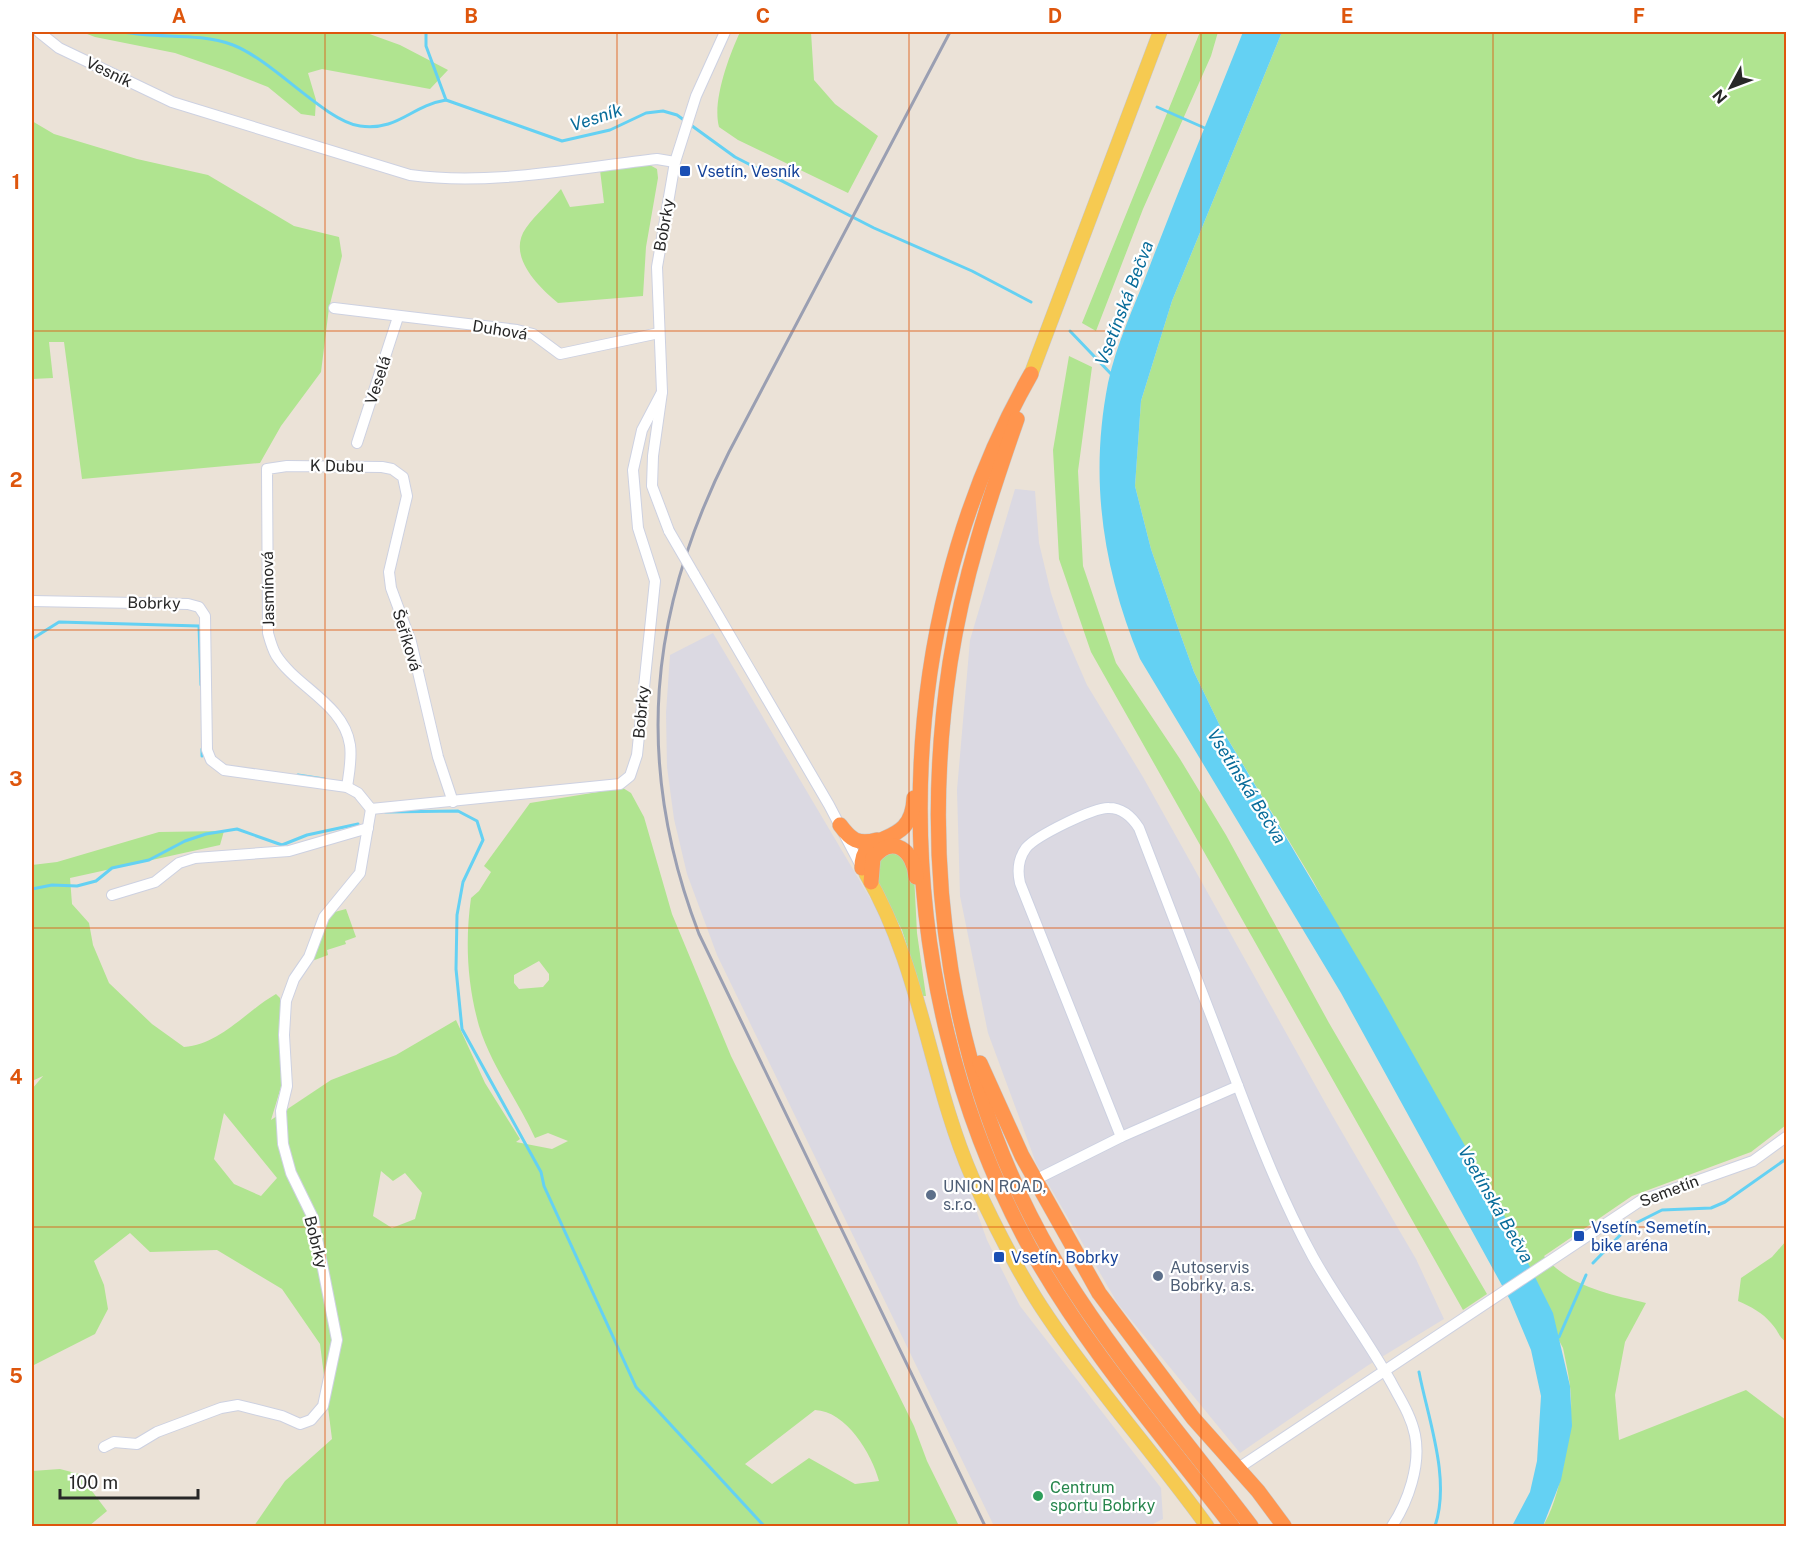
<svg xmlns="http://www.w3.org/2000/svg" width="1818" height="1558" font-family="'Public Sans',sans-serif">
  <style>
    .industrial { fill: #dbd9e2 }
    .green { fill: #b0e490; fill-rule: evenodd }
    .water { fill: #64d1f3 }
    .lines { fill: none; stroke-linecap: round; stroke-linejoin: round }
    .stream { stroke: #64d1f3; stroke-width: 3 }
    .minor-casing { stroke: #cdd1e1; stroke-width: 12 }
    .major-casing { stroke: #c7c7c7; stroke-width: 15 }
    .highway-casing { stroke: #c7c7c7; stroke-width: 16 }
    .minor { stroke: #fff; stroke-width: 10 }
    .major { stroke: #f6ca51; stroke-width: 14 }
    .highway { stroke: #ff954e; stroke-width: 15 }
    .rail { stroke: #9a9fb2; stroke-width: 3 }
    .minor-bridge-casing { stroke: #cdd1e1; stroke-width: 12; stroke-linecap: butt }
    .minor-bridge { stroke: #fff; stroke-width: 10 }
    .grid { fill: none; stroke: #de560d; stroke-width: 1.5; stroke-opacity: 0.55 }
    .transit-dot { fill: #1a4fb4; stroke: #fff; stroke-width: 2 }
    .service-dot { fill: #5c6f8a; stroke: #fff; stroke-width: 2 }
    .leisure-dot { fill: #2e9e5b; stroke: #fff; stroke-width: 2 }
    .labels { text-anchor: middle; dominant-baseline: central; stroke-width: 4.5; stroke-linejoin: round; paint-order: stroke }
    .street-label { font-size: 16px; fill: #272727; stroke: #fff }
    .transit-label { font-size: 16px; fill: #164399; stroke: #fff; text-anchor: start }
    .service-label { font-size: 16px; fill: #4e5e75; stroke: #fff; text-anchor: start }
    .leisure-label { font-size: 16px; fill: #27864d; stroke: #fff; text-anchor: start }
    .water-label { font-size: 18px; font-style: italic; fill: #086c9a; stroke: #fff }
    .neatline { fill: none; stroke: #de560d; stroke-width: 2 }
    .grid-label { font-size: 20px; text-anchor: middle; font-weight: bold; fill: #de560d }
  </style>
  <rect width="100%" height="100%" fill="#ebe2d7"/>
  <!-- industrial -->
  <g class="industrial">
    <path d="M1015,489l20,2 4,52 12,50 13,39 23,53 56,92 189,338 84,144 28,60 -77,47 -127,87 -122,-149 -82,-141 -48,-130 -28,-137 -3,-106 13,-150z"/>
    <path d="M713,633l173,292 33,105 22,84 46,126 33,66 141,182 2,31 -14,7h-155l-277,-571 -30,-81 -13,-55 -7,-52 -1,-54 4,-58z"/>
  </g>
  <!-- green -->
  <g class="green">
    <path d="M82,32h282l36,13 48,25 -18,19 -108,-20 -14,4 8,27 -1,16 -14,-2 -33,-27 -41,-16 -52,-18 -80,-16z"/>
    <path d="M740,32h71l3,48 21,24 43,32 -30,57 -110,-53 -19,-13c-7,-26 10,-71 21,-95z"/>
    <path d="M1200,32h18l-7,24 -68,153 -47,122 -14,-8z"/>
    <path d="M1282,32h504v1093l-35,27 -119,44 -88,60c26,31 65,38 102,47l-21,39 -10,53 4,45 127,-50 40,30v106h-243c17,-27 26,-85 28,-117 1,-21 -4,-41 -8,-61l-250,-467 -93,-155 -26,-54 -18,-50 -25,-73 -16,-63 6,-85 31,-100z"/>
    <path d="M32,121l22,13 83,25 71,16 86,51 45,11 3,19 -13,52 -8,64 -40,54 -21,37 -178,16 -18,-137h-15l4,36 -21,1z"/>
    <path d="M648,164l9,5 1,9 -12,69 -3,49 -85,7c-19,-16 -52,-47 -32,-75 10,-14 24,-26 35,-39l9,18 34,-4 -4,-33z"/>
    <path d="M1069,356l23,11 -14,104 5,95 33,97 64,96 46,76 103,188 158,271 -24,16 -372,-658 -32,-93 -6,-109z"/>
    <path d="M623,788l8,5 13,24 28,97 59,142 183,370 13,35 32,65h-705l31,-45 47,-42 -12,-95 -38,-55 -65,-39 -67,2 -20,-19 -36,28 10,24 4,24 -13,25 -63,32v-277l11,-13 -11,5v-216l25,-3 102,-30 65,-1 -4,14 -150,33 2,26 17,19 4,22 16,38 43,41 32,23c37,-3 62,-36 92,-53l4,4 1,89 -10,33 60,-40 65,-25 60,-35 29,63 35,56 -4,3 36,7 16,-8 -20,-8 -13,5c-17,-37 -44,-73 -56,-112 -12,-43 -14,-85 -8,-128l8,-7 12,-19 -7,-6 46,-63zM539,961l10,13v6l-6,7 -24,2 -5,-6v-8zM224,1113l53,65 -16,18 -27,-12 -20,-25zM381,1171l12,10 12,-8 17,20 -7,26 -23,9 -19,-12zM815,1410c31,1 57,44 64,71l-24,3 -46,-26 -37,26 -27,-20z"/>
    <path d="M887,853l15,2 12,19 3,59 9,63h-3l-21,-66 -27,-52v-16z"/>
    <path d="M346,909l10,28 -11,4 1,3 -19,6 1,5 -16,6 19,-48z"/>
    <path d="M1786,1241v101c-8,-6 -8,-12 -15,-19 -8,-10 -21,-17 -33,-22l3,-23 31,-21z"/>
    <path d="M60,1469l19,5 28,37 -18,15h-57v-55z"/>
  </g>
  <!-- water -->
  <path class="water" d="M1243,32h39l-110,269 -31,100 -6,85 16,63 25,73 18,50 26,54 162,273 121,214 50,100 17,73 2,40 -11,54 -18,46h-31l18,-34 7,-31 4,-65 -10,-46 -21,-50 -169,-307 -201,-334c-37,-90 -51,-179 -32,-276 8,-39 27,-78 41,-115 30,-79 63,-158 94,-236z"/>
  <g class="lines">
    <!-- stream -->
    <g class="stream">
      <path d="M124,32c36,7 73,0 109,13 41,16 92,76 127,81 39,5 50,-20 86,-26l116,41 48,-11 36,-17 17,-2 14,4 58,42 139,71 98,43 59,31"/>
      <path d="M426,32v14l20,54"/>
      <path d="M1157,107l50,22"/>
      <path d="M1070,331l42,44"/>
      <path d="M32,639l27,-17 140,4 2,59"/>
      <path d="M202,749v7"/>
      <path d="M298,775l26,4"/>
      <path d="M385,812l73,-1 19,10 6,19 -20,42 -6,33 -1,54 6,60 79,143 3,14 92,201 128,139"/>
      <path d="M32,889l20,-4 25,1 19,-5 16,-13 37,-8 36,-19 21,-7 31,-5 45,16 25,-10 51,-11"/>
      <path d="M1593,1263l35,-36 34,-17 49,-2 14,-6 61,-43"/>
      <path d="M1559,1337l27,-62"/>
      <path d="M1419,1372c9,47 32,107 16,154"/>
    </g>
    <defs>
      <g id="minor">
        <path d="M39,32l20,16 113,54 238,73c81,11 167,-7 247,-16l18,3"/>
        <path d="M334,308l183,22 16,4 27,20 99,-21"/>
        <path d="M357,443l41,-126"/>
        <path d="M669,531l-17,-45 1,-30 9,-64 -5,-125 18,-105 21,-66 29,-64"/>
        <path d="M694,574l135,231 33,63"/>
        <path d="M32,601l156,3 11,3 6,9 2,134 4,10 13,10 123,17 11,6 13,16 249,-25 10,-8 7,-21 18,-174 -17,-53 -5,-58 9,-40 20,-38"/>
        <path d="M347,787c2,-14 5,-28 3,-42 -6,-41 -54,-58 -74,-90 -4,-7 -6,-15 -8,-22l-1,-164 20,-3 95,1 10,2 11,8 4,19 -18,76 2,16 20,54 27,115 15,45"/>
        <path d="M112,895l43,-13 24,-19 16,-5 94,-7 79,-23"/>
        <path d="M1121,1137l-101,-254c-3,-13 -2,-24 6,-35 10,-12 68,-41 83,-40 14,0 23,9 30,20l99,258"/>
        <path d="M1035,1180l86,-43 117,-51c22,58 45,116 75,171 24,43 54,82 78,125 9,17 20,33 24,53 6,30 -7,67 -23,91"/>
        <path d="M104,1447l10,-5 23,2 20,-12 64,-24 17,-3 44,11 18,8 11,-4 12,-14 14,-66 -24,-122 -22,-45 -8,-29 -2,-33 6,-25 -3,-51 2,-34 8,-22 15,-22 15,-40 36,-44 11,-64"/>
        <path d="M1237,1469l403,-268 113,-40 33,-24"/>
      </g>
      <g id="major">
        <path d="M1031,374l129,-342"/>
        <path d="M866,874c55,93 63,204 106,303 22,48 46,96 76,140 49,73 108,138 159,209"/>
      </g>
      <g id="highway">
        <path d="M1031,374c-149,262 -146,608 -2,872 56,101 133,189 203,280"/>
        <path d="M1017,419c-28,80 -54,160 -67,244 -31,204 -1,417 104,596 57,95 130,179 197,267"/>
        <path d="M840,825c11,15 18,20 37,15"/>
        <path d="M862,868c-1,-41 50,-17 52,-70"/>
        <path d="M871,882l2,-24c20,-25 41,-7 43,19"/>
        <path d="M980,1063l42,93 77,137 94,125 65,73 26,35"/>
      </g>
    </defs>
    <!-- minor casing -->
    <use href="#minor" class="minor-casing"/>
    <!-- major casing -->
    <use href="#major" class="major-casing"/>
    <!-- highway casing -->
    <use href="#highway" class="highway-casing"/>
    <!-- minor -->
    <use href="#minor" class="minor"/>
    <!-- major -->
    <use href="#major" class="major"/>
    <!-- highway -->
    <use href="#highway" class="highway"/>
    <!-- rail -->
    <path class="rail" d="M950,32l-221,420c-81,160 -95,313 -30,482l286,592"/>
    <defs>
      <path id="minor-bridge" d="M669,531l25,43"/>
    </defs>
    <!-- minor-bridge casing -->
    <use href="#minor-bridge" class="minor-bridge-casing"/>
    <!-- minor-bridge -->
    <use href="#minor-bridge" class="minor-bridge"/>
  </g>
  <!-- grid -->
  <path class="grid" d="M325,32v1494M617,32v1494M909,32v1494M1201,32v1494M1493,32v1494M32,331h1754M32,630h1754M32,928h1754M32,1227h1754"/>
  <!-- markers -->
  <g class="transit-dot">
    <rect x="679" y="165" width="12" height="12" rx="3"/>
    <rect x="1573" y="1230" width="12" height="12" rx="3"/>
    <rect x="993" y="1251" width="12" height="12" rx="3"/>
  </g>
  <g class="service-dot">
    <circle cx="931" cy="1195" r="6"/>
    <circle cx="1158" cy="1276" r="6"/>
  </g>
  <circle class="leisure-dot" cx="1038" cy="1496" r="6"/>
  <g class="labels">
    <!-- street labels -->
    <g class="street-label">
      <text transform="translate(109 72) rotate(26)">Vesník</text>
      <text transform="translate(664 225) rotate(-80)">Bobrky</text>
      <text transform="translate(500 330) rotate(9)">Duhová</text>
      <text transform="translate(378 380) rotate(-72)">Veselá</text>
      <text transform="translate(337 466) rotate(1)">K Dubu</text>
      <text transform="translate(268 589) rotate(-91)">Jasmínová</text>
      <text transform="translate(154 603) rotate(1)">Bobrky</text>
      <text transform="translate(407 640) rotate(73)">Šeříková</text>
      <text transform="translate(641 712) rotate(-85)">Bobrky</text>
      <text transform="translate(1669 1191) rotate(-21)">Semetín</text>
      <text transform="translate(316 1242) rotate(76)">Bobrky</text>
    </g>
    <!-- transit labels -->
    <g class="transit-label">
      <text x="697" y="171">Vsetín, Vesník</text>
      <text x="1591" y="1227">Vsetín, Semetín,<tspan x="1591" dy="18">bike aréna</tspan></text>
      <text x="1011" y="1257">Vsetín, Bobrky</text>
    </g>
    <!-- service labels -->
    <g class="service-label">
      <text x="943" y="1186">UNION ROAD,<tspan x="943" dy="18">s.r.o.</tspan></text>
      <text x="1170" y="1267">Autoservis<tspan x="1170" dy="18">Bobrky, a.s.</tspan></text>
    </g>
    <!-- leisure labels -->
    <g class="leisure-label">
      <text x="1050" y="1487">Centrum<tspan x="1050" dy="18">sportu Bobrky</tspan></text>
    </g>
    <!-- water labels -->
    <g class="water-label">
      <text transform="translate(596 117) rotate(-18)">Vesník</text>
      <text transform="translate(1124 303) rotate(-69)">Vsetínská Bečva</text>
      <text transform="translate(1247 786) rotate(58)">Vsetínská Bečva</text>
      <text transform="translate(1496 1204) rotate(60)">Vsetínská Bečva</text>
    </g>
  </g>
  <!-- border -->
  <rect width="1818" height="1558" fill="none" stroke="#ffffff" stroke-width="66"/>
  <!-- north arrow -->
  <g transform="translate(1731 87) rotate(229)" stroke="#ffffff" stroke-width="4.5" paint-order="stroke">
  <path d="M0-4.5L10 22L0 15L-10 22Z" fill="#272727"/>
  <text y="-9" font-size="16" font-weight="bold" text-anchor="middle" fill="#272727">N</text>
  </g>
  <!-- scale -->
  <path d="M60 1489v9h138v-9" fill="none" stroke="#272727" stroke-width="3"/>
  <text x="69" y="1489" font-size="18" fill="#272727" stroke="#ffffff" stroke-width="4.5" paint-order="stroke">100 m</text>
  <rect x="33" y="33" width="1752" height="1492" class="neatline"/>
  <g class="grid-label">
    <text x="179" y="23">A</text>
    <text x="471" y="23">B</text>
    <text x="763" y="23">C</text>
    <text x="1055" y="23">D</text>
    <text x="1347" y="23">E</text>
    <text x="1639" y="23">F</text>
    <text x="16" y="189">1</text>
    <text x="16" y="487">2</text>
    <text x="16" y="786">3</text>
    <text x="16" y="1084">4</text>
    <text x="16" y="1383">5</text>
  </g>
</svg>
